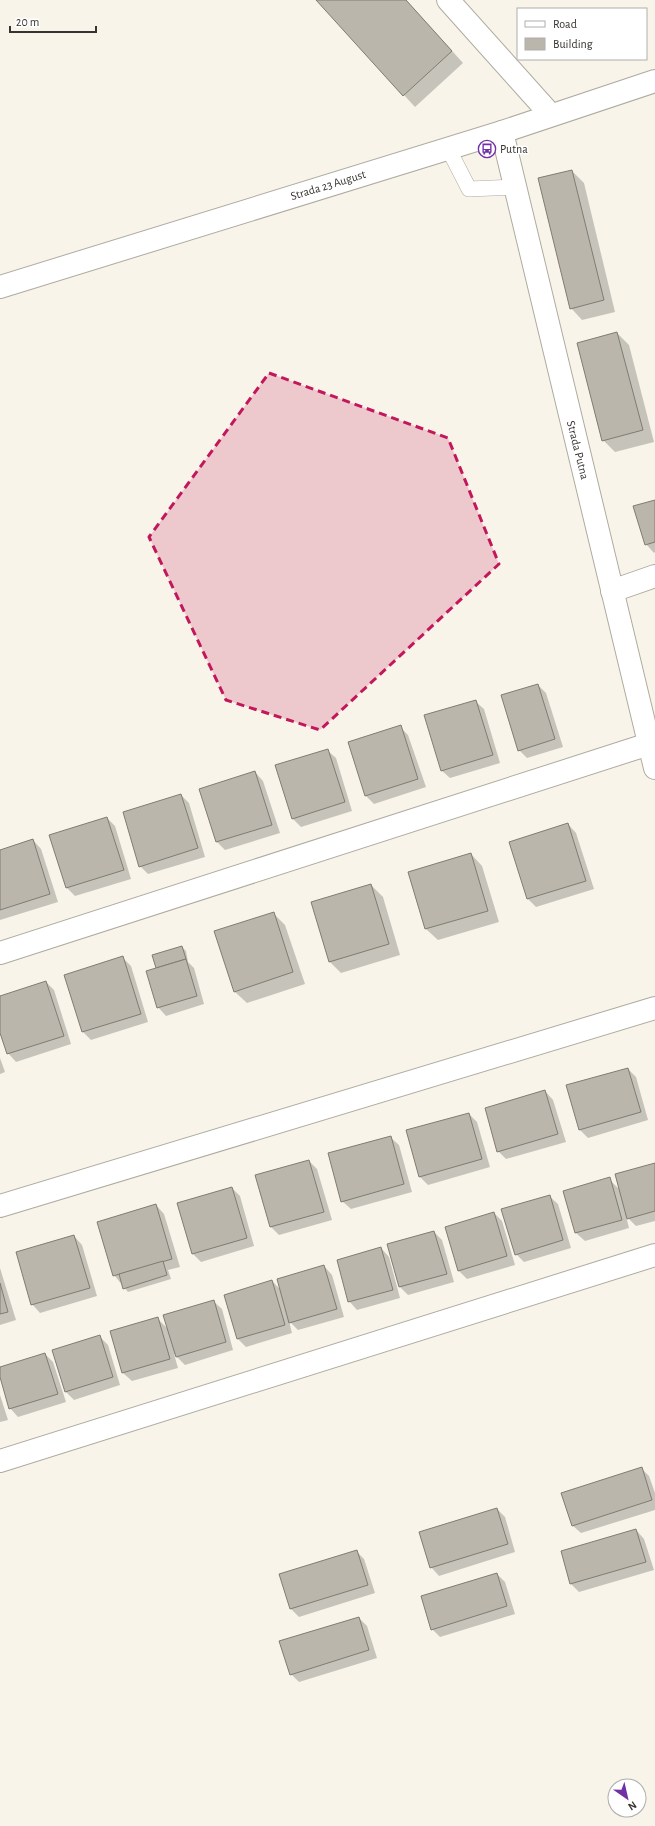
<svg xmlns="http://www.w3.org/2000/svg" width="655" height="1826" font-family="'Alegreya Sans',sans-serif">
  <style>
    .shadow { fill: #0003 }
    .building { fill: #bab6ab; stroke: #807c72 }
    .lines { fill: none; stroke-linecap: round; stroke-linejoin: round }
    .lane-casing { stroke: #afaba0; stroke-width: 16 }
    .street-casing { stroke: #afaba0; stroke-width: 24 }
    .secondary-casing { stroke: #afaba0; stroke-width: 24 }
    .lane { stroke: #fff; stroke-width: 15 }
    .street { stroke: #fff; stroke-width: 22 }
    .secondary { stroke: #fff; stroke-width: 22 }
    .marked { fill: #c2185b; fill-opacity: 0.2; stroke: #c2185b; stroke-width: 3; stroke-dasharray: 8 5; stroke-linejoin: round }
    .labels { text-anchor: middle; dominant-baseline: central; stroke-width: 3; stroke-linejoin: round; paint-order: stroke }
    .poi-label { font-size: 12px; fill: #363430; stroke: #fff; text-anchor: start }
    .street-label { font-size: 12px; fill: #363430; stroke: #fff }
  </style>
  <rect width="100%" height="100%" fill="#f8f4e9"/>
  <!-- shadow -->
  <g class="shadow">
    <path d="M317,0h89l57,63 -48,44z"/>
    <path d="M572,171l12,12 31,129 -33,8 -11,-12z"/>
    <path d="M617,333l12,12 25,97 -39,10 -12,-12z"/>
    <path d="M655,501v51l-1,1 -8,-9z"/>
    <path d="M538,685l8,8 17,54 -36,11 -8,-8z"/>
    <path d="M475,701l9,8 16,54 -50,15 -9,-8z"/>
    <path d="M400,727l8,8 18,52 -52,17 -8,-8z"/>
    <path d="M327,750l9,8 16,53 -51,16 -8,-8 -17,-53z"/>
    <path d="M255,772l8,9 17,52 -55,17 -8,-8z"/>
    <path d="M181,795l8,8 16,54 -57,17 -8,-8z"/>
    <path d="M107,818l8,8 16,53 -56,17 -8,-8 -16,-53z"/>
    <path d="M568,824l8,9 18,56 -58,18 -8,-8 -17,-56z"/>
    <path d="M33,840l8,9 17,53 -58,18v-69z"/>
    <path d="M471,854l11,12 17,56 -61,18 -12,-11z"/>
    <path d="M371,885l12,12 17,58 -59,18 -12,-12z"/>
    <path d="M273,913l12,12 20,59 -58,19 -12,-11z"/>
    <path d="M182,947l4,4 2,11 6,6 10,36 -38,12 -8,-9 -1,-39z"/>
    <path d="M123,958l8,8 17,56 -57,18 -8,-8z"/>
    <path d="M46,982l8,8 17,54 -55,18 -8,-9 -8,-23v-33z"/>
    <path d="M0,1058l5,14 -5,2z"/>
    <path d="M628,1069l8,8 12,43 -60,18 -8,-8z"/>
    <path d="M545,1091l8,9 13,42 -60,17 -8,-8z"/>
    <path d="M469,1114l8,8 13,45 -62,18 -8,-8 -13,-46z"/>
    <path d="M390,1137l9,8 13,47 -61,17 -9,-8z"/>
    <path d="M309,1161l8,8 15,51 -53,15 -8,-8 -15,-51z"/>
    <path d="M655,1164v57l-19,5 -10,-10 3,12 -44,13 -9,-8 -11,-42 44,-12 11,11z"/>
    <path d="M232,1188l8,8 14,50 -53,16 -8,-8z"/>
    <path d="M549,1196l9,8 13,44 -47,14 -8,-8z"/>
    <path d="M156,1205l8,9 16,53 -12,3 3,9 -43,13 -14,-17z"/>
    <path d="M494,1213l8,8 13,44 -48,14 -8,-8z"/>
    <path d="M434,1232l8,8 12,42 -46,13 -8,-8 -12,-42z"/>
    <path d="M74,1236l8,9 15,51 -57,17 -8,-9z"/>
    <path d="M381,1248l8,9 11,41 -43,12 -8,-9z"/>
    <path d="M324,1266l8,9 12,42 -46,13 -9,-9 3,12 -46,14 -9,-9 35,-57 9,9z"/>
    <path d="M0,1268l16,52 -16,5z"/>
    <path d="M213,1301l9,8 11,41 -48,15 -11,-11 4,14 -46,13 -9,-8 34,-55 11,11z"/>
    <path d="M99,1336l9,9 12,40 -46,15 -8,-8z"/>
    <path d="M45,1354l8,8 13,40 -48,15 -8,-9 -10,-34v-6z"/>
    <path d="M0,1395l8,25 -8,2z"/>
    <path d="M641,1468l8,8 6,17v17l-74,23 -9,-8z"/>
    <path d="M497,1509l8,8 10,35 -76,24 -8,-9z"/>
    <path d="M636,1530l8,9 10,31 -75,22 -8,-8 -9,-32z"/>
    <path d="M356,1551l8,8 11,34 -76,24 -8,-8z"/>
    <path d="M497,1574l8,8 10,32 -75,23 -8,-8z"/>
    <path d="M359,1618l8,8 10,32 -78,24 -8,-8z"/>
  </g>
  <!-- building -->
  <g class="building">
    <path d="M316,0h90l46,51 -49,45z"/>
    <path d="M572,170l32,130 -34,9 -32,-131z"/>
    <path d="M617,332l26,98 -41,11 -25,-98z"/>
    <path d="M655,500v42l-10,3 -12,-39z"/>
    <path d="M538,684l17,55 -37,12 -17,-56z"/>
    <path d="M476,700l17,55 -52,16 -17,-56z"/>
    <path d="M401,725l17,54 -53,17 -17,-54z"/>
    <path d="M328,749l17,53 -53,17 -17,-54z"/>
    <path d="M255,771l17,54 -56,17 -17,-53z"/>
    <path d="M181,794l17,54 -59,19 -16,-55z"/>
    <path d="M107,817l17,53 -58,18 -17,-53z"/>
    <path d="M568,823l18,58 -59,18 -18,-57z"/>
    <path d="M33,839l17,55 -50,16v-60z"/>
    <path d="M471,853l17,58 -63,18 -17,-57z"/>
    <path d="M371,884l18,60 -60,18 -18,-60z"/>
    <path d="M274,912l19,60 -59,20 -20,-61z"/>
    <path d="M182,946l4,13 -30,9 -4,-13z"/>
    <path d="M123,956l18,58 -59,18 -18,-57z"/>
    <path d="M186,959l11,37 -40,12 -11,-37z"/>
    <path d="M46,981l18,55 -57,18 -7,-21v-37z"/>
    <path d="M628,1068l13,44 -62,18 -13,-45z"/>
    <path d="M545,1090l13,44 -61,18 -12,-44z"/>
    <path d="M469,1113l13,46 -63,18 -13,-47z"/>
    <path d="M391,1136l13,48 -63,18 -13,-49z"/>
    <path d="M309,1160l15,52 -54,15 -15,-52z"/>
    <path d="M655,1163v48l-28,8 -12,-45z"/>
    <path d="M610,1177l12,43 -47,13 -12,-42z"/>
    <path d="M232,1187l15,51 -55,16 -15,-51z"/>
    <path d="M550,1195l13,45 -48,15 -14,-46z"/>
    <path d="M156,1204l16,55 -59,17 -16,-54z"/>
    <path d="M494,1212l13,44 -49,15 -13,-44z"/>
    <path d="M434,1231l13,43 -48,13 -12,-43z"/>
    <path d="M74,1235l16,53 -59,17 -15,-53z"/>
    <path d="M381,1247l12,43 -45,12 -11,-42z"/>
    <path d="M163,1261l4,14 -44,14 -4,-15z"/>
    <path d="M324,1265l13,44 -48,14 -12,-44z"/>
    <path d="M272,1280l13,45 -48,14 -13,-44z"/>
    <path d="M0,1283l8,29 -8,2z"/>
    <path d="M214,1300l12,42 -50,15 -13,-42z"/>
    <path d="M158,1317l12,42 -48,14 -12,-42z"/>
    <path d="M100,1335l13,42 -48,15 -13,-42z"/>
    <path d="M45,1353l13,41 -49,15 -9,-32v-10z"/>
    <path d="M642,1467l10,33 -80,26 -11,-33z"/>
    <path d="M497,1508l11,36 -78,24 -11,-36z"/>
    <path d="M636,1529l10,33 -76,22 -9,-33z"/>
    <path d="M357,1550l11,35 -78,24 -11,-35z"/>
    <path d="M497,1573l10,33 -76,24 -10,-34z"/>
    <path d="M359,1617l10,33 -79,25 -11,-34z"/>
  </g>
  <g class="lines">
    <defs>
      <path id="lane" d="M448,148l21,41 46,-2"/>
      <g id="street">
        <path d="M448,0l103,115"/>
        <path d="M502,132l153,636"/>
        <path d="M612,591l43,-15"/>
        <path d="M0,953l649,-209"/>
        <path d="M0,1206l655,-198"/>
        <path d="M0,1461l655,-206"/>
      </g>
      <path id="secondary" d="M0,287l502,-155 153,-51"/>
    </defs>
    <!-- lane casing -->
    <use href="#lane" class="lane-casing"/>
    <!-- street casing -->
    <use href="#street" class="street-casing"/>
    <!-- secondary casing -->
    <use href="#secondary" class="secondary-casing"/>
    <!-- lane -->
    <use href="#lane" class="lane"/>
    <!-- street -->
    <use href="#street" class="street"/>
    <!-- secondary -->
    <use href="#secondary" class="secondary"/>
  </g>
  <!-- marked area -->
  <path class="marked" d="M269,373l179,65 51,126 -179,166 -94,-30 -77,-163z"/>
  <!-- icons -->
  <defs>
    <symbol id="bus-ring" viewBox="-11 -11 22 22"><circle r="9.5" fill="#fff" stroke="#7230a5" stroke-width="1.5"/><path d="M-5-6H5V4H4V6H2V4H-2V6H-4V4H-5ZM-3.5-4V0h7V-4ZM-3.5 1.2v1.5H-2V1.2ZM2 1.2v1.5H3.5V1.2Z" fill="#7230a5"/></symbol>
  </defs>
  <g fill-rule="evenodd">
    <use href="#bus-ring" x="477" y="139" width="20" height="20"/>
  </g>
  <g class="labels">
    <!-- poi labels -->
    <g class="poi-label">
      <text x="500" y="149">Putna</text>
    </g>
    <!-- street labels -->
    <g class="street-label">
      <text transform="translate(328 185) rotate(-17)">Strada 23 August</text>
      <text transform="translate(578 450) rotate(76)">Strada Putna</text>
    </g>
  </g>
  <!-- legend -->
  <rect x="517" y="8" width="130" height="52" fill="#ffffff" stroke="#afaeac"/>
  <rect x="525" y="21" width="20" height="6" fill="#ffffff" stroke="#afaeac"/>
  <text x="553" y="28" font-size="12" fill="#363430">Road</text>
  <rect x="525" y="38" width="20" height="12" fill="#bab6ab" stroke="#afaeac"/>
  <text x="553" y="48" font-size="12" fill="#363430">Building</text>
  <!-- north arrow -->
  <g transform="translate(627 1798) rotate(146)"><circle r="19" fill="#ffffff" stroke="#afaeac"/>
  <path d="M0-3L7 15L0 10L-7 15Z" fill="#7230a5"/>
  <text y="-6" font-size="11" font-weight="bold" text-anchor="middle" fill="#363430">N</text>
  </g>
  <!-- scale -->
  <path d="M10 26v6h86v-6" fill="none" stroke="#363430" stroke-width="2"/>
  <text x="16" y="26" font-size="12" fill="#363430" stroke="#ffffff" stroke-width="3" paint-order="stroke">20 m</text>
</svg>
